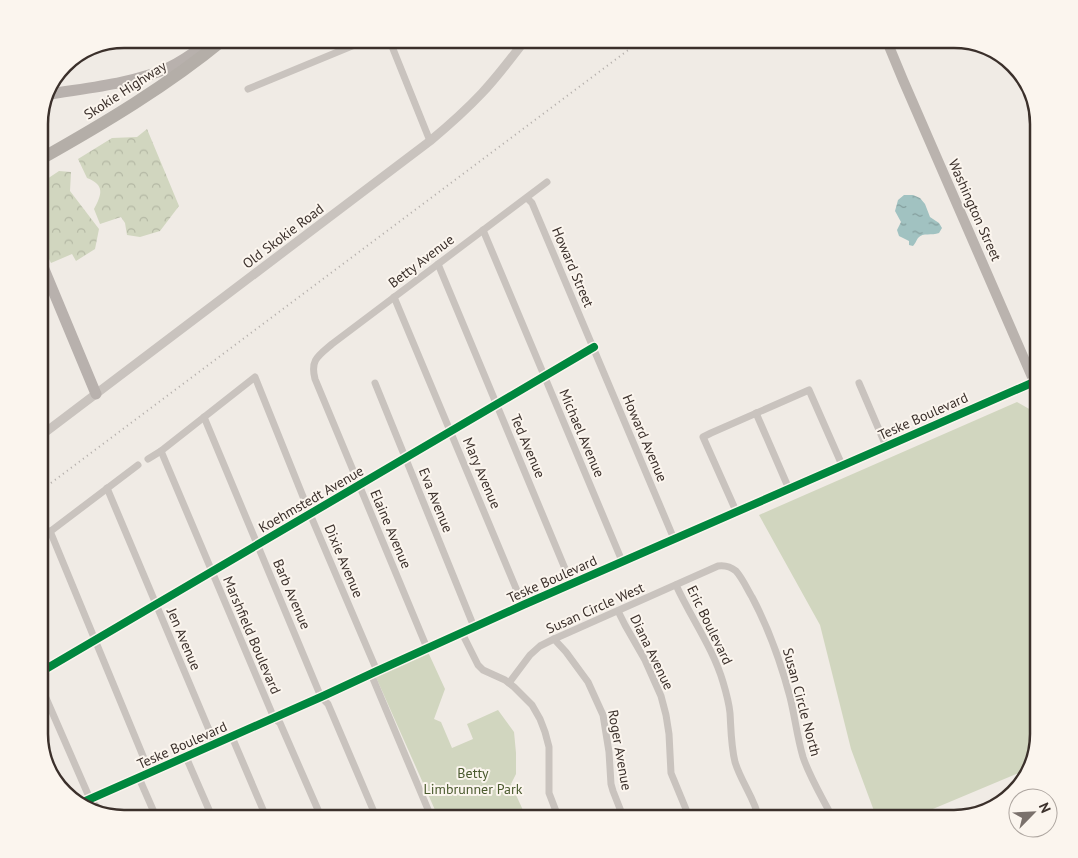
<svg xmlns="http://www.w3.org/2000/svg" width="1078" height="858" font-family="'PT Sans',sans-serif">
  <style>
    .green { fill: #d1d6bf }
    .forest { fill: url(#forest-crowns) }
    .water { fill: url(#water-ripples) }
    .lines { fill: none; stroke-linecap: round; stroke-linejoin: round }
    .minor { stroke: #c9c3be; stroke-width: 7 }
    .tertiary { stroke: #c9c3be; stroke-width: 9 }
    .secondary { stroke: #bab3ae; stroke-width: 10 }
    .primary { stroke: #b8b1ad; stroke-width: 11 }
    .trunk { stroke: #b4aea8; stroke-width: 12 }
    .rail { stroke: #b1aca8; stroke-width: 2; stroke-dasharray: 1 4; stroke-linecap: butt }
    .cycleway-casing { stroke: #fbf5ee; stroke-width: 11 }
    .cycleway { stroke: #00873e; stroke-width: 8 }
    .labels { text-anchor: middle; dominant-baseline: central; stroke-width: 4; stroke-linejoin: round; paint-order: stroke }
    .street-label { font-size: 14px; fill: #3b302b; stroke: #fbf5ee }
    .park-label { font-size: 14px; fill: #4a5a2e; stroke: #fbf5ee }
    .rim { fill: none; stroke: #3b302b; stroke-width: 2.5 }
  </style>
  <defs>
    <pattern id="forest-crowns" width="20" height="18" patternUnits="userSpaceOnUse" patternTransform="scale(1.25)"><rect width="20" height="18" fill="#d1d6bf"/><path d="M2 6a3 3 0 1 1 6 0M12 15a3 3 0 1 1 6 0" fill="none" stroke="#b4b8a4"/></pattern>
    <pattern id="water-ripples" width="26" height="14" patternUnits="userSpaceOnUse" patternTransform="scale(1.25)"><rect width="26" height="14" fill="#a1c2c1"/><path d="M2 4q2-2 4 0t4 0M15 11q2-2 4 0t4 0" fill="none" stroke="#849e9d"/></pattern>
  </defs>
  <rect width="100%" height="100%" fill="#f0ebe5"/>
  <!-- green -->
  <g class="green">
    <path d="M1017,402l14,8 8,20v304l-13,36 -117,49h-32l-26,-70 -31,-124 -61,-110z"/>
    <path d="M428,652l17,37 -11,30 7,3 11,26 21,-9 -6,-15 31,-14 16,22 2,21v21l-5,10 16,35h-88l-64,-144z"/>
  </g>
  <!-- forest -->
  <g class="forest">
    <path d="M147,129l32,77 -19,25 -20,6 -13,-2 -2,-12 -4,-6 -21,7 -6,-15c8,-15 11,-24 -7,-31l-9,-19 34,-21 25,-1z"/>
    <path d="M59,171l12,1 -1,19 29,38 -4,20 -19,12 -4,-7 -21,9 -12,-24v-53l5,-5z"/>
  </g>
  <!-- water -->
  <path class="water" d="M904,195h9l7,3 5,6 5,13 9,6 3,5 -3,5c-7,3 -16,-1 -21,5 -2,3 -3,6 -5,8l-4,-1v-4l-10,-5 -2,-6 4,-8 -6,-11 3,-11z"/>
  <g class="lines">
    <!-- minor -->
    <g class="minor">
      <path d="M389,39l41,102"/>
      <path d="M248,89l121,-50"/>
      <path d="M527,198l5,5 142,336"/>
      <path d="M483,230l139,331"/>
      <path d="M438,264l133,319"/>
      <path d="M394,297l129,308"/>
      <path d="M375,383l99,244"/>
      <path d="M859,383l27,63"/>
      <path d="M756,413l33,76"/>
      <path d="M204,417l117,280 7,7 49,115"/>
      <path d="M161,451l113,267 6,5 42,96"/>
      <path d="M148,459l13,-8 94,-74 55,137 67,157"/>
      <path d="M107,488l108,256"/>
      <path d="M736,511l-33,-74 8,-4 98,-43 33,75"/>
      <path d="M50,531l100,242"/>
      <path d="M39,540l99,-75"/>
      <path d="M676,585c15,33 37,63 47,97 3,10 6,21 7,31 1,16 1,33 5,49 6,20 20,37 24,57"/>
      <path d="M618,611l7,14 20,35 16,36 5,19 3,19 2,39 19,46"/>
      <path d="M462,633l16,32 5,5 22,10 9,7 18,18 8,14 5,13 4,15v46l10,26"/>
      <path d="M554,639l12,13 22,30 15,33 6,37 2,32 2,7 11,28"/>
      <path d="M427,648l-112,-269c-5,-19 3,-23 17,-35l215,-162"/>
      <path d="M39,673l555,-326"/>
      <path d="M371,674l61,145"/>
      <path d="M39,682l51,117 6,7 2,4"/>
      <path d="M509,683l21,-28 10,-9 14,-7 164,-73c7,-1 13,1 18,5 7,8 11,18 16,26 17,32 29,66 38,100 5,20 7,40 13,60 6,18 16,35 25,52l2,4v6"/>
      <path d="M232,737l35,82"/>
      <path d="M186,757l27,62"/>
      <path d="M139,778l18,41"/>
    </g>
    <!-- tertiary -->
    <g class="tertiary">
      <path d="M39,437l391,-296c18,-15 36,-31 52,-48 16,-17 30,-36 44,-54"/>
      <path d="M81,803l240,-106 56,-26 146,-66 511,-223"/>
    </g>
    <!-- secondary -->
    <path class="secondary" d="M886,39l17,41 136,313"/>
    <!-- primary -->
    <g class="primary">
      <path d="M45,95c40,-7 86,-11 123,-27 17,-8 31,-19 45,-29"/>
      <path d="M39,257l57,137"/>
    </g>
    <!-- trunk -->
    <g class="trunk">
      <path d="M56,75l24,-20"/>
      <path d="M39,160c64,-36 128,-74 185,-121"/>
    </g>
    <!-- rail -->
    <path class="rail" d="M39,492l604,-453"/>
    <defs>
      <g id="cycleway">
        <path d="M39,673l555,-326"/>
        <path d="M81,803l240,-106 56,-26 146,-66 511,-223"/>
      </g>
    </defs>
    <!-- cycleway casing -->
    <use href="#cycleway" class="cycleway-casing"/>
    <!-- cycleway -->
    <use href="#cycleway" class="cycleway"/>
  </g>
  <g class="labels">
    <!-- street labels -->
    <g class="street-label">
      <text transform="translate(125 90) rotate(-33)">Skokie Highway</text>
      <text transform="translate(975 210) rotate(66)">Washington Street</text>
      <text transform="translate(283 236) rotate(-37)">Old Skokie Road</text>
      <text transform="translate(421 261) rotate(-37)">Betty Avenue</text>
      <text transform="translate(573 267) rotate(67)">Howard Street</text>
      <text transform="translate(923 416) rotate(-24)">Teske Boulevard</text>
      <text transform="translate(582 433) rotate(67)">Michael Avenue</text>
      <text transform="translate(645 438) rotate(67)">Howard Avenue</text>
      <text transform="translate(528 446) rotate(67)">Ted Avenue</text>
      <text transform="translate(482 473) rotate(67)">Mary Avenue</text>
      <text transform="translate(311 499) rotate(-30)">Koehmstedt Avenue</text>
      <text transform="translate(436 500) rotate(68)">Eva Avenue</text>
      <text transform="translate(391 529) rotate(67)">Elaine Avenue</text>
      <text transform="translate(344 561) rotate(67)">Dixie Avenue</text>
      <text transform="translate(552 579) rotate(-24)">Teske Boulevard</text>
      <text transform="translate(292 594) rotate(67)">Barb Avenue</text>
      <text transform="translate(595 608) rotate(-24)">Susan Circle West</text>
      <text transform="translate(710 625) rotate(64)">Eric Boulevard</text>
      <text transform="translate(252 635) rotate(67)">Marshfield Boulevard</text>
      <text transform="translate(184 639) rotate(67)">Jen Avenue</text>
      <text transform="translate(652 652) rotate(64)">Diana Avenue</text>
      <text transform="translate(802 702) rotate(75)">Susan Circle North</text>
      <text transform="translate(182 745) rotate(-24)">Teske Boulevard</text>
      <text transform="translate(620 750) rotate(80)">Roger Avenue</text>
    </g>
    <!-- park labels -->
    <g class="park-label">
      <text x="473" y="773">Betty<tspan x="473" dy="16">Limbrunner Park</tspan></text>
    </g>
  </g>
  <!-- crop -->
  <path d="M0 0H1078V858H0ZM124 48H954A76 76 0 0 1 1030 124V734A76 76 0 0 1 954 810H124A76 76 0 0 1 48 734V124A76 76 0 0 1 124 48Z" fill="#fbf5ee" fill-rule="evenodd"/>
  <path class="rim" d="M124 48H954A76 76 0 0 1 1030 124V734A76 76 0 0 1 954 810H124A76 76 0 0 1 48 734V124A76 76 0 0 1 124 48Z"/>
  <!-- north arrow -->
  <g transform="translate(1033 813) rotate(66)"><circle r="24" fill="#fbf5ee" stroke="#aea6a0"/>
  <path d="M0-4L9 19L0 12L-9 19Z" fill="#7a716c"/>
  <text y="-8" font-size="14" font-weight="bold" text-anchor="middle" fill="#3b302b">N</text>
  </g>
</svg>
